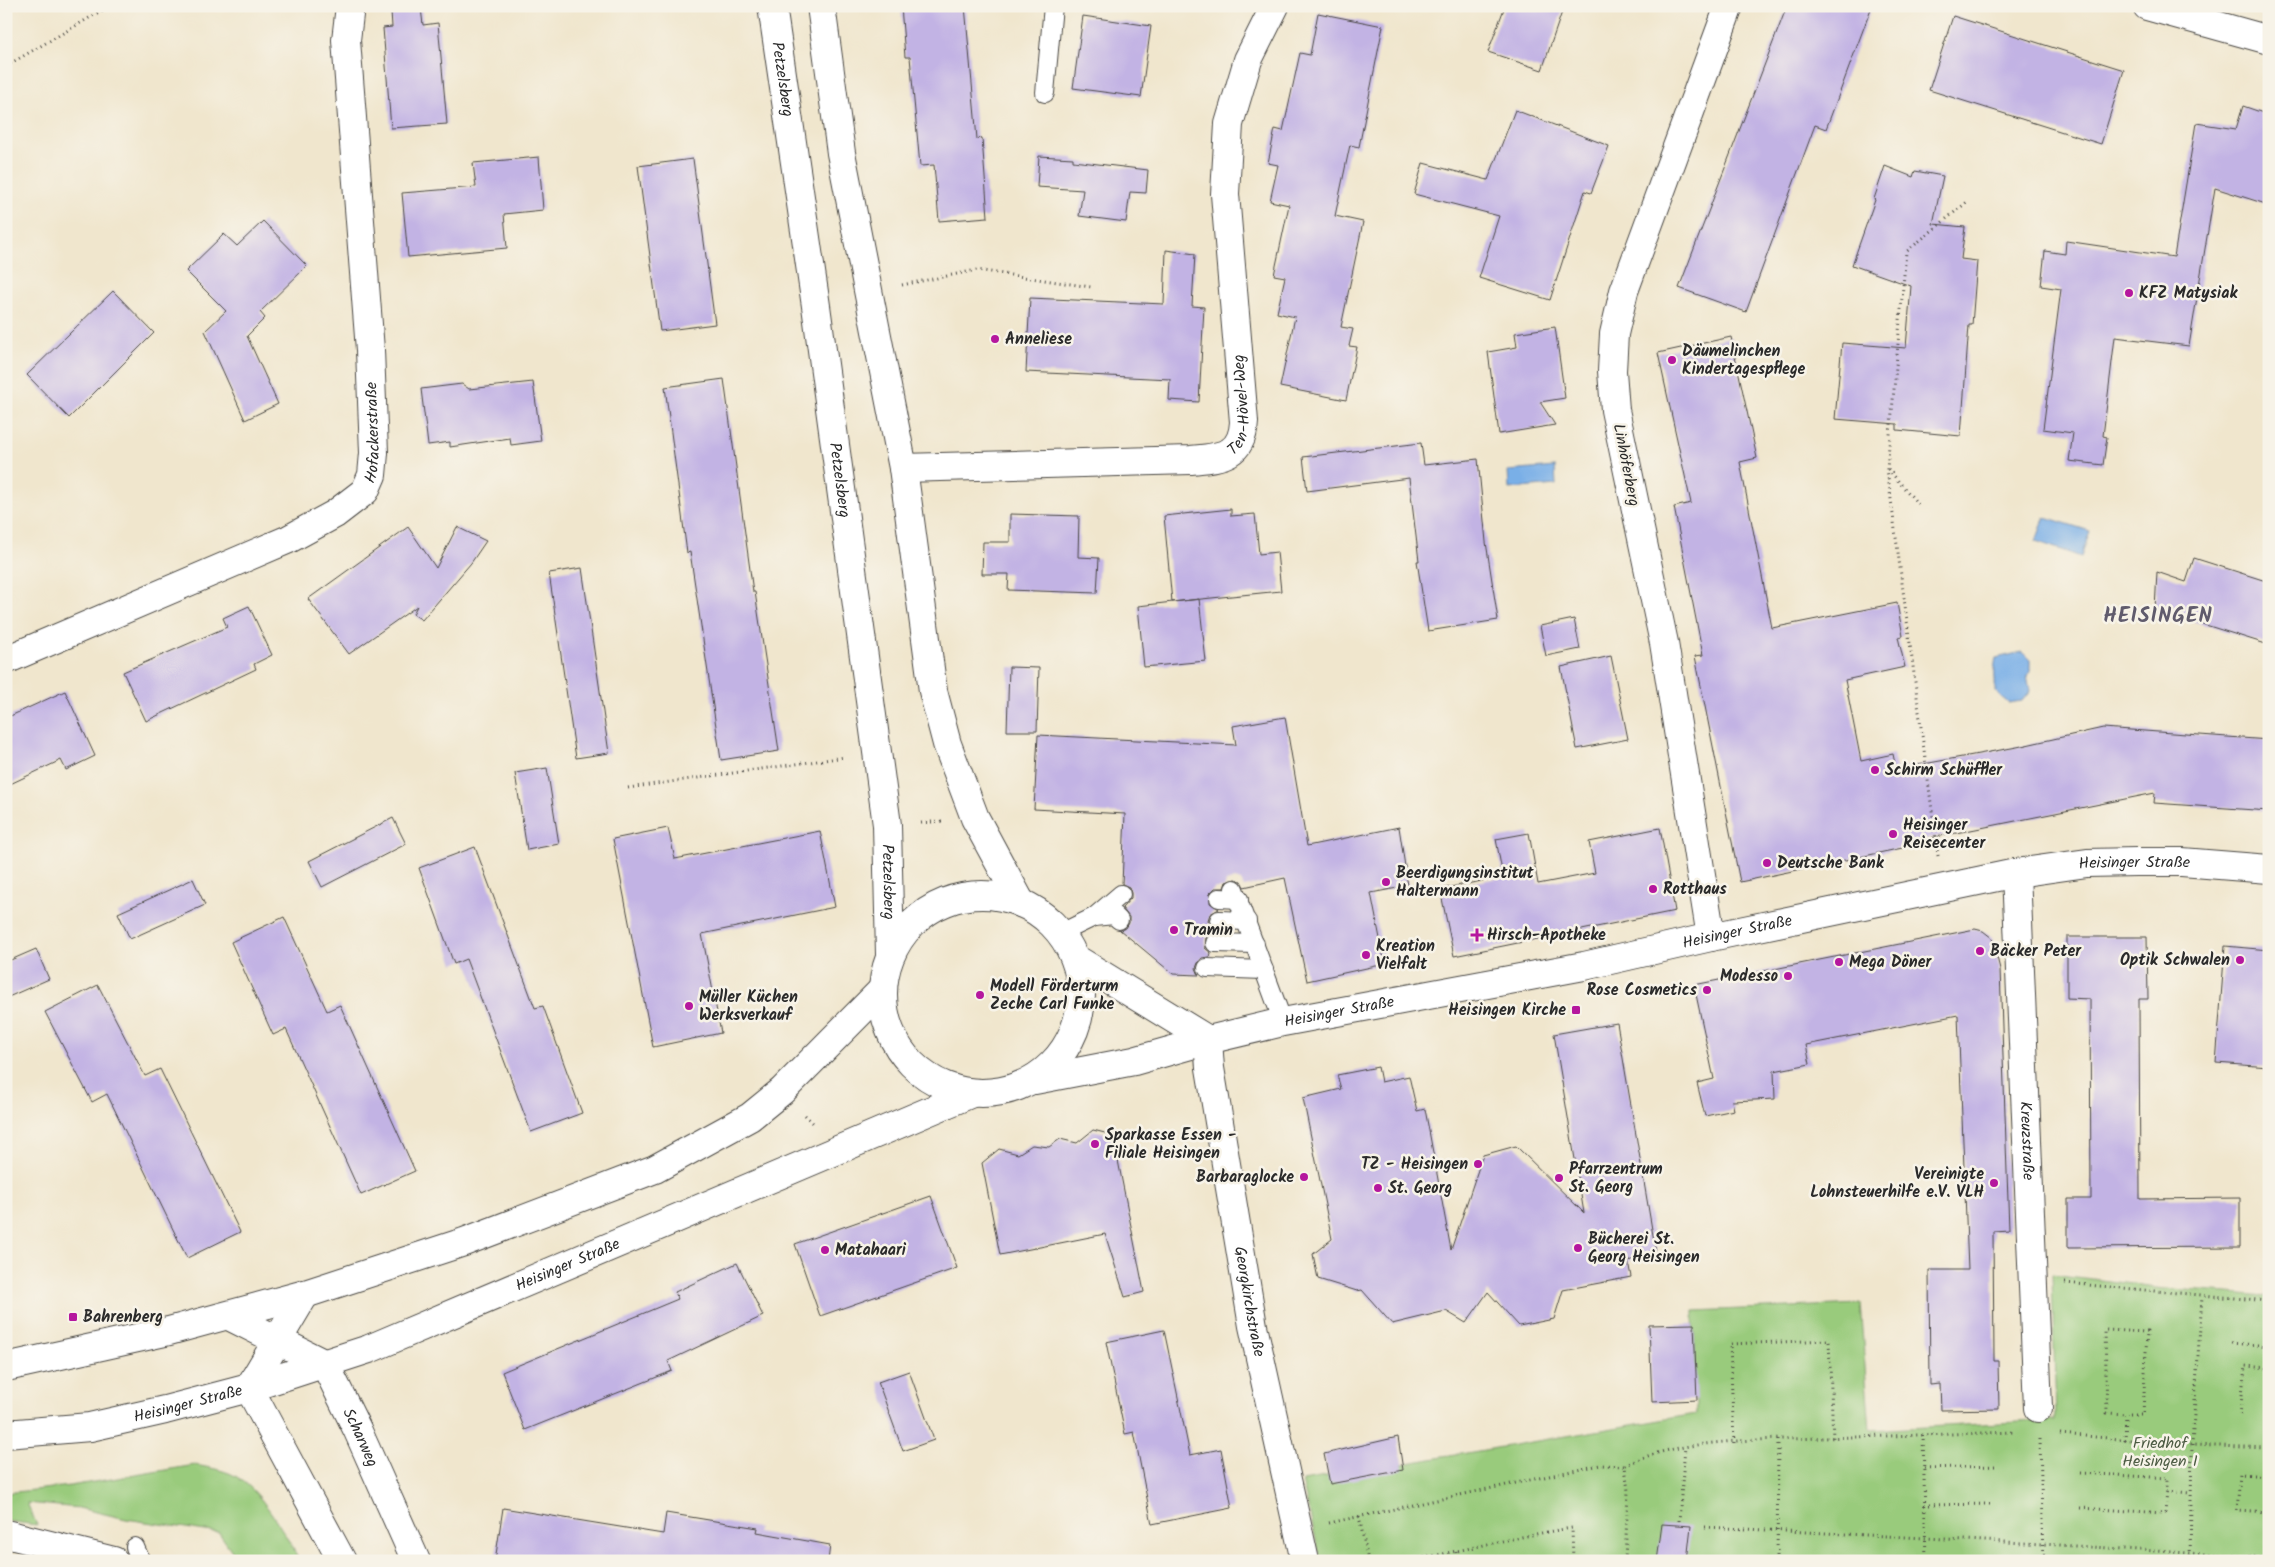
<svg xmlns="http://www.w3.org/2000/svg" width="2275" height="1567" font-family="Kalam,sans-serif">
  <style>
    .green { fill: #99cb7b; stroke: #627b53 }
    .water { fill: #79afe7; stroke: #526d89 }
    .building { fill: #c2b3e4 }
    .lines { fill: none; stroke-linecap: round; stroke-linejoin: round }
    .service-casing { stroke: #494743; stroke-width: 20 }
    .minor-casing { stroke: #494743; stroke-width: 30 }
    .tertiary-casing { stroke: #494743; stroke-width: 30 }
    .secondary-casing { stroke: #494743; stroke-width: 30 }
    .path { stroke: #494743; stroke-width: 3; stroke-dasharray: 1 4; stroke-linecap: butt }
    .service { stroke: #fff; stroke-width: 18 }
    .minor { stroke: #fff; stroke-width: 28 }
    .tertiary { stroke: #fff; stroke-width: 28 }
    .secondary { stroke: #fff; stroke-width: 28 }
    .poi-dot { fill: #b5179e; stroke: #f7f3e8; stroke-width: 2 }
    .labels { text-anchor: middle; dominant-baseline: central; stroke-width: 5; stroke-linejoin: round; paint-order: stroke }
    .street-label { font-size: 16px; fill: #2b2b2b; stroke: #f7f3e8 }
    .poi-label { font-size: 16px; font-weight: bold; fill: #2b2b2b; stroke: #f7f3e8; text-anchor: start }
    .park-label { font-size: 16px; fill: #4c5b43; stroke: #f7f3e8 }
    .district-label { font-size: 21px; font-weight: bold; letter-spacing: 1px; fill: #605b6c; stroke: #f7f3e8 }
  </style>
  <rect width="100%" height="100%" fill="#f7f3e8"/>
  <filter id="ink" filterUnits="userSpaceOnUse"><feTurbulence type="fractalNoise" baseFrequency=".02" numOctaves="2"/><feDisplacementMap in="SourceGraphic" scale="10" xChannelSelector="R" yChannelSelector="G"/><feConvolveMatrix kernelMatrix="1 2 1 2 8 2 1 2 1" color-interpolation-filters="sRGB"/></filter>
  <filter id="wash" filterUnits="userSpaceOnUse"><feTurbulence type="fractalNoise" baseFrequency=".0096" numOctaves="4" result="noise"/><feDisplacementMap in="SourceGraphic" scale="20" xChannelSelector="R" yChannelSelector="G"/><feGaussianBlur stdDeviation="1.12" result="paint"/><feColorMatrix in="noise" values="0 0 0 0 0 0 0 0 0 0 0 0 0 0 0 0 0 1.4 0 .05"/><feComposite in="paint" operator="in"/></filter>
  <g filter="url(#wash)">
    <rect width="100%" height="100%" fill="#f0e6cd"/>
    <!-- green -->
    <g class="green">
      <path d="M2052,1274l121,15 96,7v265h-948l-19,-80 394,-67 -2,-103 166,-7 10,126 186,-10z"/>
      <path d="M195,1465c15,3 33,5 45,14 24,16 46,57 60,82h-61l-20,-28 -93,-14 -47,-11 -52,-5 10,22 -31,-4v-28l64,-7z"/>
    </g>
    <!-- water -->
    <g class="water">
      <path d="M1555,467l1,18 -47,4 -1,-18z"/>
      <path d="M2045,517l45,14 -9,26 -45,-16z"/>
      <path d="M2022,652l8,8v12l-3,3 3,16 -8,10 -14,2 -13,-12c1,-12 -2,-22 1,-33z"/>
    </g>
    <g id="blocks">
      <!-- building -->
      <g class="building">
        <path d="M901,6h64l12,133 5,-1 6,79 -49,4 -5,-56 -14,1 -10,-109h-5z"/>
        <path d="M1505,6h59l-22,64 -54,-18z"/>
        <path d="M1787,6h85l-46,123 -11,-4 -69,187 -67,-24z"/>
        <path d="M421,8l2,17 15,-2 9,101 -56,4 -8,-100 9,-1 -1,-16z"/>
        <path d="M1318,13l65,13 -24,121 -9,-2 -15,71 28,6 -22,105 12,2 -4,17 8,1 -11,53 -66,-13 15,-70 -18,-4 8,-36 -11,-2 15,-70 -19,-4 8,-36 -10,-2 7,-34 8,2 17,-78 10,2z"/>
        <path d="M1083,16l68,10 -10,71 -68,-9z"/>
        <path d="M1953,16l171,54 -23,74 -172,-54z"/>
        <path d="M2243,106l26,9v90l-54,-17 -26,158 -74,-9 -12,99 4,1 -4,28 -34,-4 4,-28 -30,-4 18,-140 -20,-3 4,-35 20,3 1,-13 108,16 22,-134 40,6z"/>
        <path d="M1515,110l94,36 -18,47 -6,-2 -35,109 -71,-22 20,-62 -85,-22 9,-31 65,17z"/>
        <path d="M1039,156l34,2v3l75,9 -2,23 -16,-1 -4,30 -47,-6 4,-26 -46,-3z"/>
        <path d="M539,157l4,53 -39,4 3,34 -99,9 -6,-64 74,-6 -3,-24z"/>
        <path d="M693,159l22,165 -55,7 -22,-165z"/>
        <path d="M1885,166l28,11 2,-6 28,5 -10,48 32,3 -4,32 16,2 -5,64h-3l-8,111 -64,-6v-6l-62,-5 7,-76 64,5 5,-62 -59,-21 23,-65 -1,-1z"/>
        <path d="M263,221l44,45 -47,46 5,6 -18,18 31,68 -33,16 -40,-89 21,-20 -40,-40 38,-37 13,12z"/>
        <path d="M1166,250l29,4 -3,52 12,1 -5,95 -30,-2 1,-21 -144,-7 4,-74 134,6z"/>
        <path d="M113,291l41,42 -85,85 -42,-43z"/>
        <path d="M1555,327l10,71 -25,4 15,23 -56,9 -11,-82 29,-5 -2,-14z"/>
        <path d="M1731,337l26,121 -17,4 32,166 125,-25 6,33 -5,1 7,30 -60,13 16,81 32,-7 3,15 121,-22 86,-19 166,12v71l-115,-8 1,-10 -244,49 1,4 -172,36 -45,-226 8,-1 -29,-148 17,-4 -33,-150z"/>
        <path d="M724,379l29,213h2l24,159 -58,9 -31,-208 -3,1 -22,-166z"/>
        <path d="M533,382l8,59 -30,4 -1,-7 -60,9v-5l-22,3 -7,-56 41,-5 7,5z"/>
        <path d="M1421,443l3,22 54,-6 8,83 12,78 -70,11 -11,-70h2l-10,-83 -102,13 -4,-34z"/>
        <path d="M1231,509v7l24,-2 4,40 18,-2 4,39 -109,11 -8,-86z"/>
        <path d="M1010,514l69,2 -1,41 21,1 -2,35 -89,-3 1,-16h-27l1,-32h27z"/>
        <path d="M408,527l28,41 21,-41 29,14 -15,22 -49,57 -9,-6 4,-8 -68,48 -41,-55z"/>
        <path d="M2194,558l75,24v63l-114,-36 2,-37 29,10z"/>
        <path d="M582,568l27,185 -33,5 -27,-185z"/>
        <path d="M1199,599l7,62 -62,6 -6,-61z"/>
        <path d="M249,606l23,49 -18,9 2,5 -110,52 -23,-49 104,-45 -4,-9z"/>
        <path d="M1574,619l6,30 -34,7 -6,-30z"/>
        <path d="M1611,656l17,83 -51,10 -16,-82z"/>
        <path d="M1009,667l30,1 -2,63h-30z"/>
        <path d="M65,691l30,65 -29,14 -5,-10 -55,26v-68z"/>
        <path d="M1285,717l22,129 92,-19 9,59 -37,7 14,71 -78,17 -22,-103 -41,9 -3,-6 -6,-2 -9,3 -2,6h-9l-5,5v10l9,6 -9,5 -2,6 2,5 8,6 -12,7 -1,10 6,5 -1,4 -8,1 -4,5 -2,5 3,7 -26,-1 -53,-44 6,-2 3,-5v-6l-7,-9 9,-10v-5l-2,-6 -7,-3 3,-70 -91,-5 4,-74 198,10 -3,-19z"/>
        <path d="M547,768l12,76 -32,6 -12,-77z"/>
        <path d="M393,818l13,26 -84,43 -13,-26z"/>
        <path d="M668,828l7,31 145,-28 15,76 -133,27 19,99 -68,14 -40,-208z"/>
        <path d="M1660,828l15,83 -221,45 -14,-67 63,-12 -7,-38 33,-6 9,51 57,-11 -6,-31z"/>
        <path d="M475,847l60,161 8,-2 39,107 -51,19 -65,-173 -12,5 -35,-96z"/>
        <path d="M193,879l12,26 -75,34 -12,-26z"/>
        <path d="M284,917l43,94 13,-6 75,166 -54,24 -75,-166 -13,6 -42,-93z"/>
        <path d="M1975,929l8,2 9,7 8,31 9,261 -16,1 1,130h4l1,48 -58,1 -1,-26 -10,1 -1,-115h39l-10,-255 -152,30 4,19 -36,7 1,28 -43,2 2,9 -29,6 -8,-33 17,-4 -20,-94z"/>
        <path d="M2067,937h80l1,62h-9l1,200 100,-1v49l-172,1v-49h23l-1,-200 -23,-1z"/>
        <path d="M2225,946l44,4v117l-53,-4z"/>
        <path d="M36,949l13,30 -43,19v-36z"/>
        <path d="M98,985l47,91 15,-7 80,163 -53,26 -80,-164 -15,8 -47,-90z"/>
        <path d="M1617,1023l39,230 -28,8 3,16 -68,13 -9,29 -35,7 -31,-34 -22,31 -20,-12 -54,13 -30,-34 -5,1 -39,-12 -5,-25 19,-15 -29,-141 38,-9 -4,-14 41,-8 3,15 28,-6 8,35 8,-2 26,141 32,-95 33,-9 68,67 -30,-179z"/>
        <path d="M1093,1130l20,5 31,157 -19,5 -20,-63 -105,21 -18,-92 17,-14 19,5 14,-9 17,2 11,-8 17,4z"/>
        <path d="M931,1196l26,72 -137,48 -25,-72z"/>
        <path d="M737,1263l26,53 -95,45 4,10 -147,59 -23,-58 176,-73 -3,-7z"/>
        <path d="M1694,1324l3,76 -45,2 -3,-77z"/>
        <path d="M1164,1330l26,125 31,-6 11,59 -80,16 -18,-92 -9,2 -19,-92z"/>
        <path d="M909,1371l25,69 -31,11 -25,-69z"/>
        <path d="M1398,1437l5,33 -73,14 -6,-30z"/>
        <path d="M503,1508l160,26 3,-21 92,15 -1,4 73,13 -2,16h-333z"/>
        <path d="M1662,1524l29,2 -4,35h-30z"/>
      </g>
    </g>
  </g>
  <g filter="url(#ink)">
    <use href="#blocks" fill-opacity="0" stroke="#494743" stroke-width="1"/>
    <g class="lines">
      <defs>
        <g id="service">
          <path d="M1045,93l8,-87"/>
          <path d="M1234,889l49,133"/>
          <path d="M1219,898l20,1"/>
          <path d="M1094,917l20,-2 5,5"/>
          <path d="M1219,920l28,1"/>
          <path d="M1061,933l33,-16 27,-23"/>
          <path d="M1215,943l40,1"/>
          <path d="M1207,968l57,2"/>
          <path d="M135,1547l6,14"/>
        </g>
        <g id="minor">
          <path d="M2147,6l122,34"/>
          <path id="s1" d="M903,468l288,-8c29,-3 51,-3 53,-38l-19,-228 4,-70 19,-64 27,-54"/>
          <path id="s2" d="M6,660l283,-121 46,-25 30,-23 7,-16 2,-22 -4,-103 -24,-310 4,-34"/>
          <path id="s3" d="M2016,873l22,535"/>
          <path d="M1711,937l-47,-294 -49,-233 -3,-39 2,-37 10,-43 105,-285"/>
          <path d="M1076,959l132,81"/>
          <path id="s4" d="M1208,1040l2,28 43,258 52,235"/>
          <path id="s5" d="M1035,1080l99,-19 74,-21 75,-18 301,-56 127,-29 305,-64 71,-10 49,-1h46l87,7"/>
          <path d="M6,1534l108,27"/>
        </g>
        <g id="tertiary">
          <path d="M305,1294l-56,94 93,173"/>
          <path id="s6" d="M229,1316l96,48 32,65 59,132"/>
        </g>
        <g id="secondary">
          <path id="s7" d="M772,6l44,300 71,519 3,130"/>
          <path d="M821,6l20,147 62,315 30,223 14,53 28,74 46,85"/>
          <circle cx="982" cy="994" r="99"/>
          <path d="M6,1367l163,-36 136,-37 159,-52 191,-73 95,-52 32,-26 101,-102"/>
          <path id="s8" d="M6,1434l84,-7 75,-17 84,-22 120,-39 603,-256"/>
        </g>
      </defs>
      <!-- service casing -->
      <use href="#service" class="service-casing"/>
      <!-- minor casing -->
      <use href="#minor" class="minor-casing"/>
      <!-- tertiary casing -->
      <use href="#tertiary" class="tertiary-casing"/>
      <!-- secondary casing -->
      <use href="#secondary" class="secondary-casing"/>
      <!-- path -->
      <g class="path">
        <path d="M6,66l104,-60"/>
        <path d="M902,285l75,-15 114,17"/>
        <path d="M1888,469l30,35"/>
        <path d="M628,788l217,-31"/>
        <path d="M921,823l21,-2"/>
        <path d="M1938,856l-51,-387 19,-217 61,-50"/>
        <path d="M805,1115l10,10"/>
        <path d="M2065,1283l204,18"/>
        <path d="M2232,1343l37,3"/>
        <path d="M2240,1415l5,-49 24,2"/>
        <path d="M2060,1434l132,11 77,3"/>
        <path d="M1923,1435l3,126"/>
        <path d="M2040,1439l3,122"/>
        <path d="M2125,1440l1,-26h17l4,-82 -42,-2 2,83 19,1"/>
        <path d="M1734,1443l-4,-99 99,-4 4,98"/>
        <path d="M1625,1466c49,-28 141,-26 198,-28 64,-2 129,-4 193,-6"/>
        <path d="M1924,1468l73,-2"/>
        <path d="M2080,1473l87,5v13l24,2"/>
        <path d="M2269,1476l-29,-2 -3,37 32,2"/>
        <path d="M1924,1505l66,-1"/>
        <path d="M2080,1508l85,5 2,-22"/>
        <path d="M1359,1516l9,45"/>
        <path d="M1679,1521l6,-74"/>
        <path d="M1329,1523l271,-58 25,1 3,25 -3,70"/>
        <path d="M1705,1527l338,17 226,14"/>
        <path d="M1456,1552l2,9"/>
        <path d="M1404,1561c57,-9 111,-25 168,-33l1,33"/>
        <path d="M1777,1561l1,-121"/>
        <path d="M2190,1561l2,-116 10,-148"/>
      </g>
      <!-- service -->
      <use href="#service" class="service"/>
      <!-- minor -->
      <use href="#minor" class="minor"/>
      <!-- tertiary -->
      <use href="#tertiary" class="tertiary"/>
      <!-- secondary -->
      <use href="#secondary" class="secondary"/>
    </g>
  </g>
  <!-- markers -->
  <g class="poi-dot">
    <circle cx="2129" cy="293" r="5"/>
    <circle cx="995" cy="339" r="5"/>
    <circle cx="1672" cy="360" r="5"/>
    <circle cx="1875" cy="770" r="5"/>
    <circle cx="1893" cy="834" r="5"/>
    <circle cx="1767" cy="863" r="5"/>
    <circle cx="1386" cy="882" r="5"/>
    <circle cx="1653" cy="889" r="5"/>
    <circle cx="1174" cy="930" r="5"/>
    <path d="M1474.5 927.5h5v5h5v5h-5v5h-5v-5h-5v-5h5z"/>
    <circle cx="1980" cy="951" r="5"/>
    <circle cx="1366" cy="955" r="5"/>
    <circle cx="2240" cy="960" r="5"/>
    <circle cx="1839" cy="962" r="5"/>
    <circle cx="1788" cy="976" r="5"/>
    <circle cx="1707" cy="990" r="5"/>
    <circle cx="980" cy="995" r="5"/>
    <circle cx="689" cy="1006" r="5"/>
    <rect x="1571" y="1005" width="10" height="10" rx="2.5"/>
    <circle cx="1095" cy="1144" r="5"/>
    <circle cx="1478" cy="1164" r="5"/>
    <circle cx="1304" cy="1177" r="5"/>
    <circle cx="1559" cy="1178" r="5"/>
    <circle cx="1994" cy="1183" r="5"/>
    <circle cx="1378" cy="1188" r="5"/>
    <circle cx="1578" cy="1248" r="5"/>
    <circle cx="825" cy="1250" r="5"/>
    <rect x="68" y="1312" width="10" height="10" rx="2.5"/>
  </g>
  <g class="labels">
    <!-- street labels -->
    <g class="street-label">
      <text stroke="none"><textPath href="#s7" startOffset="74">Petzelsberg</textPath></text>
      <text stroke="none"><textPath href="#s1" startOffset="379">Ten-Hövel-Weg</textPath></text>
      <text stroke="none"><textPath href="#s2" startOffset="458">Hofackerstraße</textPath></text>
      <text transform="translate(1626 465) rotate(79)">Linhöferberg</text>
      <text stroke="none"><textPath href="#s7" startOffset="479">Petzelsberg</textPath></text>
      <text stroke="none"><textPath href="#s5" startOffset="1122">Heisinger Straße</textPath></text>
      <text stroke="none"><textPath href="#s7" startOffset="884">Petzelsberg</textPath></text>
      <text stroke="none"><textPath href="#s5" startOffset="718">Heisinger Straße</textPath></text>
      <text stroke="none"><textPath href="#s5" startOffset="312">Heisinger Straße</textPath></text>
      <text stroke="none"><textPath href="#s3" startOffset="268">Kreuzstraße</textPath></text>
      <text stroke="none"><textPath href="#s8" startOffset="590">Heisinger Straße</textPath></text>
      <text stroke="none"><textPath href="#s4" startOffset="265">Georgkirchstraße</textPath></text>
      <text stroke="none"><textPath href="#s8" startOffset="185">Heisinger Straße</textPath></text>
      <text stroke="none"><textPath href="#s6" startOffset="189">Scharweg</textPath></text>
    </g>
    <!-- poi labels -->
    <g class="poi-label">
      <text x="2139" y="293">KFZ Matysiak</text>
      <text x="1005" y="339">Anneliese</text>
      <text x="1682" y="351">Däumelinchen<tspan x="1682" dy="18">Kindertagespflege</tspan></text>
      <text x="1885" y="770">Schirm Schüffler</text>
      <text x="1903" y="825">Heisinger<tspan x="1903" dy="18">Reisecenter</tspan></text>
      <text x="1777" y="863">Deutsche Bank</text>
      <text x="1396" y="873">Beerdigungsinstitut<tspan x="1396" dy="18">Haltermann</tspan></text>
      <text x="1663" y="889">Rotthaus</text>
      <text x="1184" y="930">Tramin</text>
      <text x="1487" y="935">Hirsch-Apotheke</text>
      <text x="1376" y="946">Kreation<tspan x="1376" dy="18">Vielfalt</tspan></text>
      <text x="1990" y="951">Bäcker Peter</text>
      <text x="2230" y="960" text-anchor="end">Optik Schwalen</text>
      <text x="1849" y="962">Mega Döner</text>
      <text x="1778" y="976" text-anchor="end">Modesso</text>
      <text x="990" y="986">Modell Förderturm<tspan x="990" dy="18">Zeche Carl Funke</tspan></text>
      <text x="1697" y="990" text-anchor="end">Rose Cosmetics</text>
      <text x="699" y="997">Müller Küchen<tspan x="699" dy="18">Werksverkauf</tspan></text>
      <text x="1566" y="1010" text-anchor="end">Heisingen Kirche</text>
      <text x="1105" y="1135">Sparkasse Essen -<tspan x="1105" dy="18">Filiale Heisingen</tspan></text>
      <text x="1468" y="1164" text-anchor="end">TZ - Heisingen</text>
      <text x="1569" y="1169">Pfarrzentrum<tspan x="1569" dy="18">St. Georg</tspan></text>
      <text x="1984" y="1174" text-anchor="end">Vereinigte<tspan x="1984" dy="18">Lohnsteuerhilfe e.V. VLH</tspan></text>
      <text x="1294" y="1177" text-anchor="end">Barbaraglocke</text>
      <text x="1388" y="1188">St. Georg</text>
      <text x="1588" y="1239">Bücherei St.<tspan x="1588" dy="18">Georg Heisingen</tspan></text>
      <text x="835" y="1250">Matahaari</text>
      <text x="83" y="1317">Bahrenberg</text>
    </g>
    <!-- park labels -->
    <g class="park-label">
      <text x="2160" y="1443">Friedhof<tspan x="2160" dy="18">Heisingen I</tspan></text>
    </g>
    <!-- district labels -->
    <g class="district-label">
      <text x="2158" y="616">HEISINGEN</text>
    </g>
  </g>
  <!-- margin -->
  <rect width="2275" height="1567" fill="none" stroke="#f7f3e8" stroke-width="25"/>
</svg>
